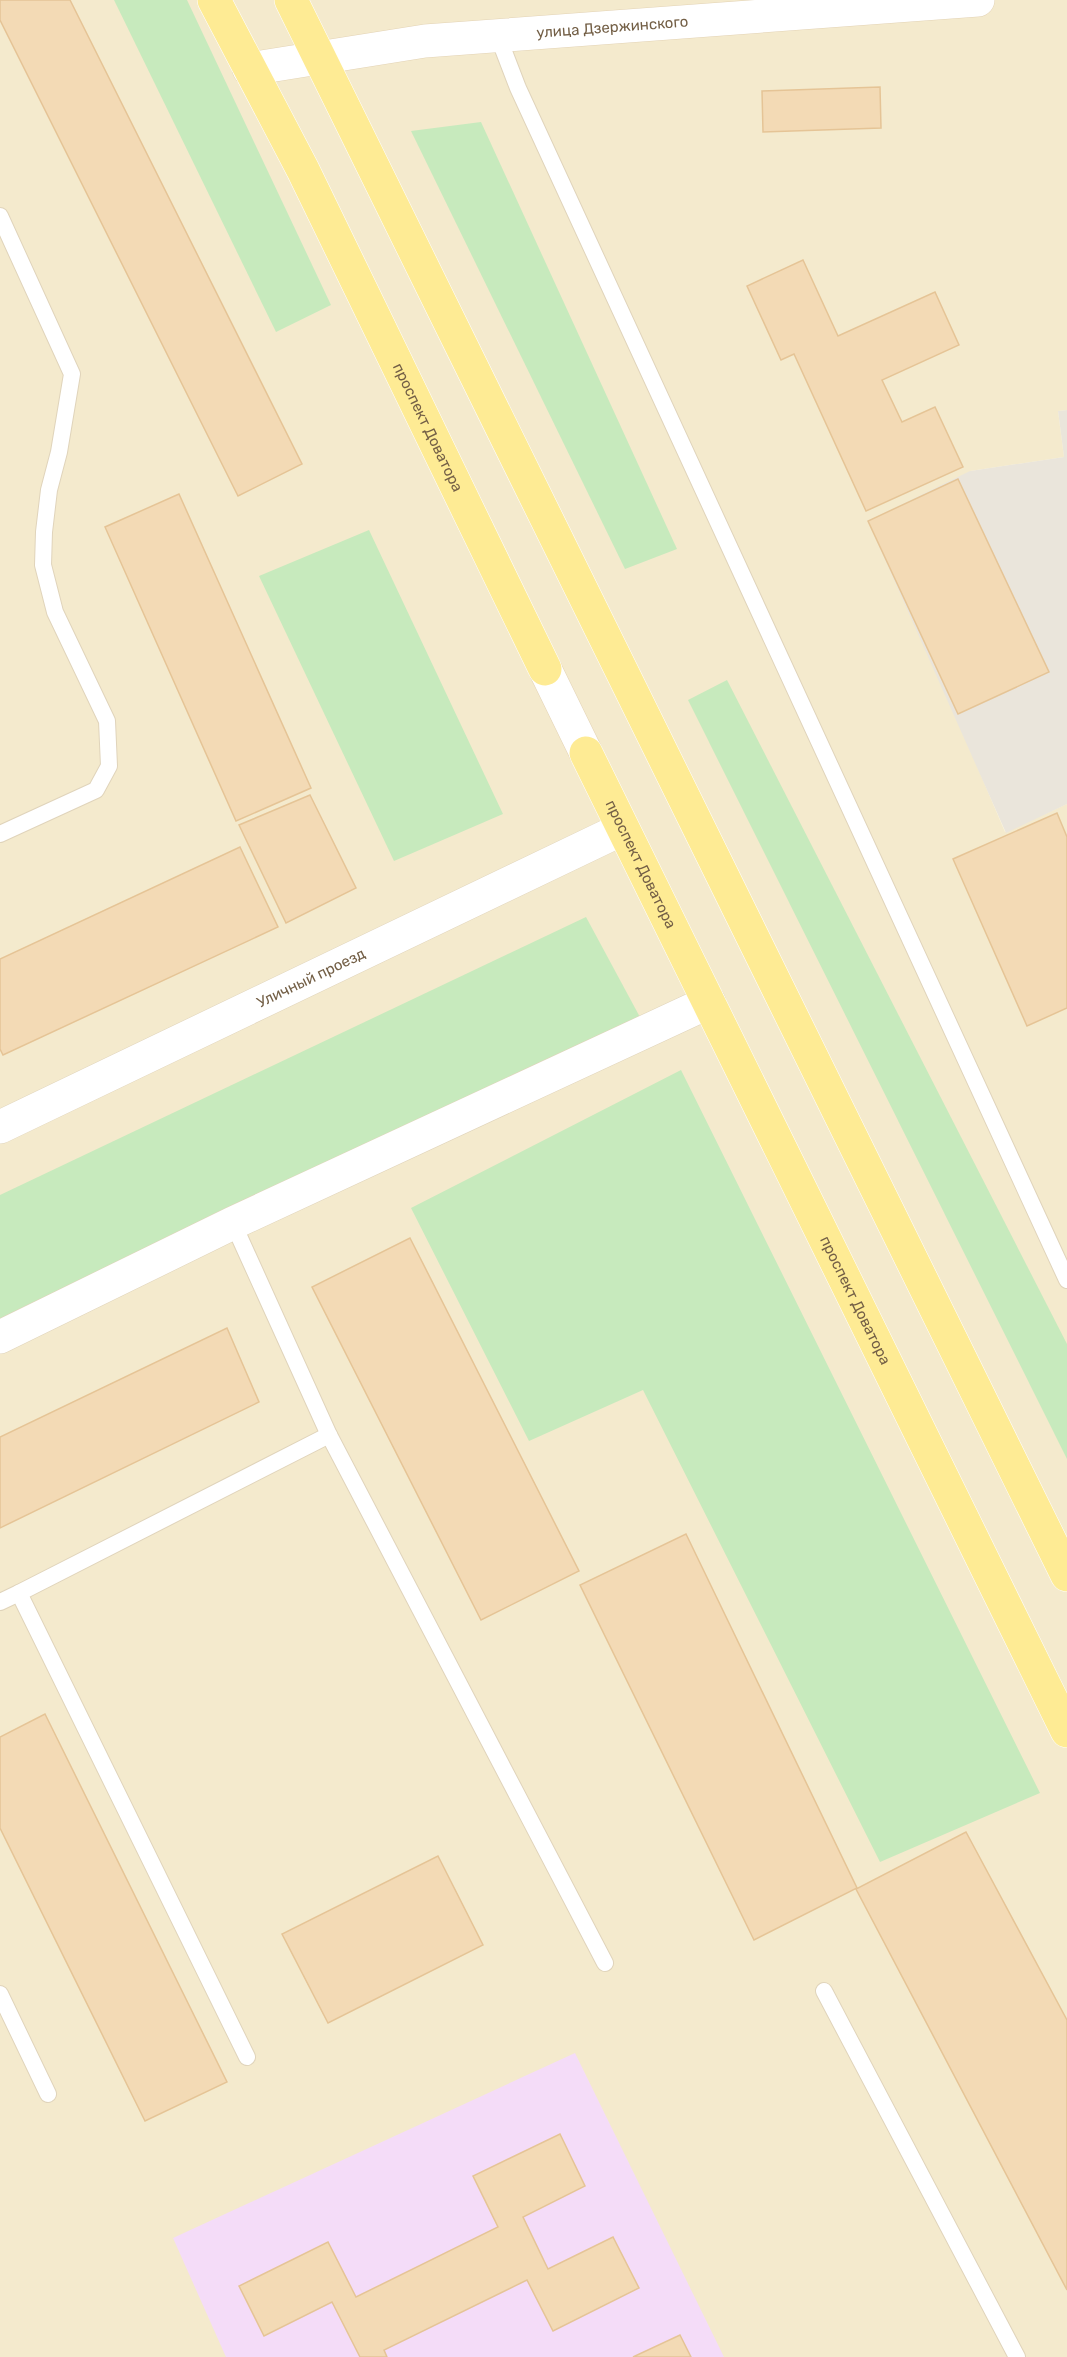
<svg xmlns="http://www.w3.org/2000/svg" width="1067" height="2357" font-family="Rubik,sans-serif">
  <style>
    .residential { fill: #f4eacd }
    .industrial { fill: #eae5db }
    .education { fill: #f4dcf8 }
    .green { fill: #c7eabd }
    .building { fill: #f3dab5; stroke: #e5c496; stroke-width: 1.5 }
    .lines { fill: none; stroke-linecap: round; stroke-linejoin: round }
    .lane-casing { stroke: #e0d4bb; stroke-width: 18 }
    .street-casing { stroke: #e0d4bb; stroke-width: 34 }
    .secondary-casing { stroke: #e3d3b5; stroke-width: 34 }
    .primary-casing { stroke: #fff; stroke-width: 34 }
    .lane { stroke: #fff; stroke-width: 16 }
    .street { stroke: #fff; stroke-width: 33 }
    .secondary { stroke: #fff; stroke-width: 33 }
    .primary { stroke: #feeb94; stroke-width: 33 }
    .labels { text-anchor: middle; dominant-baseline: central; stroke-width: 6; stroke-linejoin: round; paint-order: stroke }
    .street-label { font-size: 15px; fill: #735f46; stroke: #fffae5 }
  </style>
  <rect width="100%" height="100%" fill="#fdf7de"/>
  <!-- residential -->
  <path class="residential" d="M0,0h1067v410l-9,1 6,46 -94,14 -5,267 40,94 62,-28v1553h-1067z"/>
  <!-- industrial -->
  <path class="industrial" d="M1067,410v394l-61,29 -138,-312 102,-50 94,-14 -6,-46z"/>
  <!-- education -->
  <path class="education" d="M575,2053l149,304h-498l-53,-119z"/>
  <!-- green -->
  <g class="green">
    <path d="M114,0h73l144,305 -55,27z"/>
    <path d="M481,122l196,427 -52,20 -214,-438z"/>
    <path d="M369,530l134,284 -109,47 -135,-285z"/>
    <path d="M727,680l340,664v115l-379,-759z"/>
    <path d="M586,917l55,102 -641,307v-131z"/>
    <path d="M681,1070l359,723 -160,69 -237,-472 -114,51 -118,-233z"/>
  </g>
  <!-- building -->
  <g class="building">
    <path d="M0,0h70l232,464 -64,32 -238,-476z"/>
    <path d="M880,87l1,41 -118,4 -1,-41z"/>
    <path d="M803,260l35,76 97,-44 24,53 -77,35 20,42 33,-15 28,60 -97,44 -72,-157 -13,6 -34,-74z"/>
    <path d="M958,479l91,193 -91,42 -90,-193z"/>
    <path d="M179,494l132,294 -75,33 -131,-294z"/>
    <path d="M310,795l46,93 -70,35 -47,-98z"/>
    <path d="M1057,813l10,24v171l-40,18 -74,-167z"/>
    <path d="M240,847l38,80 -275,128 -3,-6v-90z"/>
    <path d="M410,1238l169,333 -98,49 -169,-333z"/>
    <path d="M227,1328l32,74 -259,126v-91z"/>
    <path d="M686,1534l171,354 -103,52 -174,-355z"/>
    <path d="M45,1714l182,368 -82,39 -145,-293v-91z"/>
    <path d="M966,1832l101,188v270l-211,-401z"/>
    <path d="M438,1856l45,89 -155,78 -46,-89z"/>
    <path d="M560,2134l25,52 -62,31 25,52 65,-32 26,51 -86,43 -26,-51 -143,70 3,7h-27l-28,-55 -68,34 -25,-50 89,-44 28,55 142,-70 -25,-51z"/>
    <path d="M680,2335l11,22h-58z"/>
  </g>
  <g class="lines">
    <defs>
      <g id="lane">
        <path d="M498,36l20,52 549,1192"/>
        <path d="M0,216l72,158 -13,78 -10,38 -5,42 -1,33 12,47 52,109 2,45 -13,24 -96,44"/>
        <path d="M233,1223l96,212 276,528"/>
        <path d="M0,1602l19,-9"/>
        <path d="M824,1991l193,366"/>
        <path d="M0,1994l48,100"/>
        <path d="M247,2057l-228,-464 310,-158"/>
      </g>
      <g id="street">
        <path id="s1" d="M0,1127l622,-298"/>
        <path d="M0,1337l233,-114 476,-221"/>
      </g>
      <g id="secondary">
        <path id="s2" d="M249,69l176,-28 553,-41"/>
        <path d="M545,669l41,84"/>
      </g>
      <g id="primary">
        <path id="s3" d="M214,0l89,170 242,499"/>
        <path d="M291,0l776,1575"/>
        <path id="s4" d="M586,753l481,978"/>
      </g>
    </defs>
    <!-- lane casing -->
    <use href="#lane" class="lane-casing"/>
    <!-- street casing -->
    <use href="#street" class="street-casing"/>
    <!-- secondary casing -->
    <use href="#secondary" class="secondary-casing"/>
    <!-- primary casing -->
    <use href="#primary" class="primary-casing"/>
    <!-- lane -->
    <use href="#lane" class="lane"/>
    <!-- street -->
    <use href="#street" class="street"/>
    <!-- secondary -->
    <use href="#secondary" class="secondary"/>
    <!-- primary -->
    <use href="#primary" class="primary"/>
  </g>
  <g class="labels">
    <!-- street labels -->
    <g class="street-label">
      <text stroke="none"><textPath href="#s2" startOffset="366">улица Дзержинского</textPath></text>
      <text stroke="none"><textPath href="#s3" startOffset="478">проспект Доватора</textPath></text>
      <text stroke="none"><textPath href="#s4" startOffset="124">проспект Доватора</textPath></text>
      <text stroke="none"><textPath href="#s1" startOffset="345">Уличный проезд</textPath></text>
      <text stroke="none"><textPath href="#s4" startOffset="610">проспект Доватора</textPath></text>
    </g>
  </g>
</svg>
